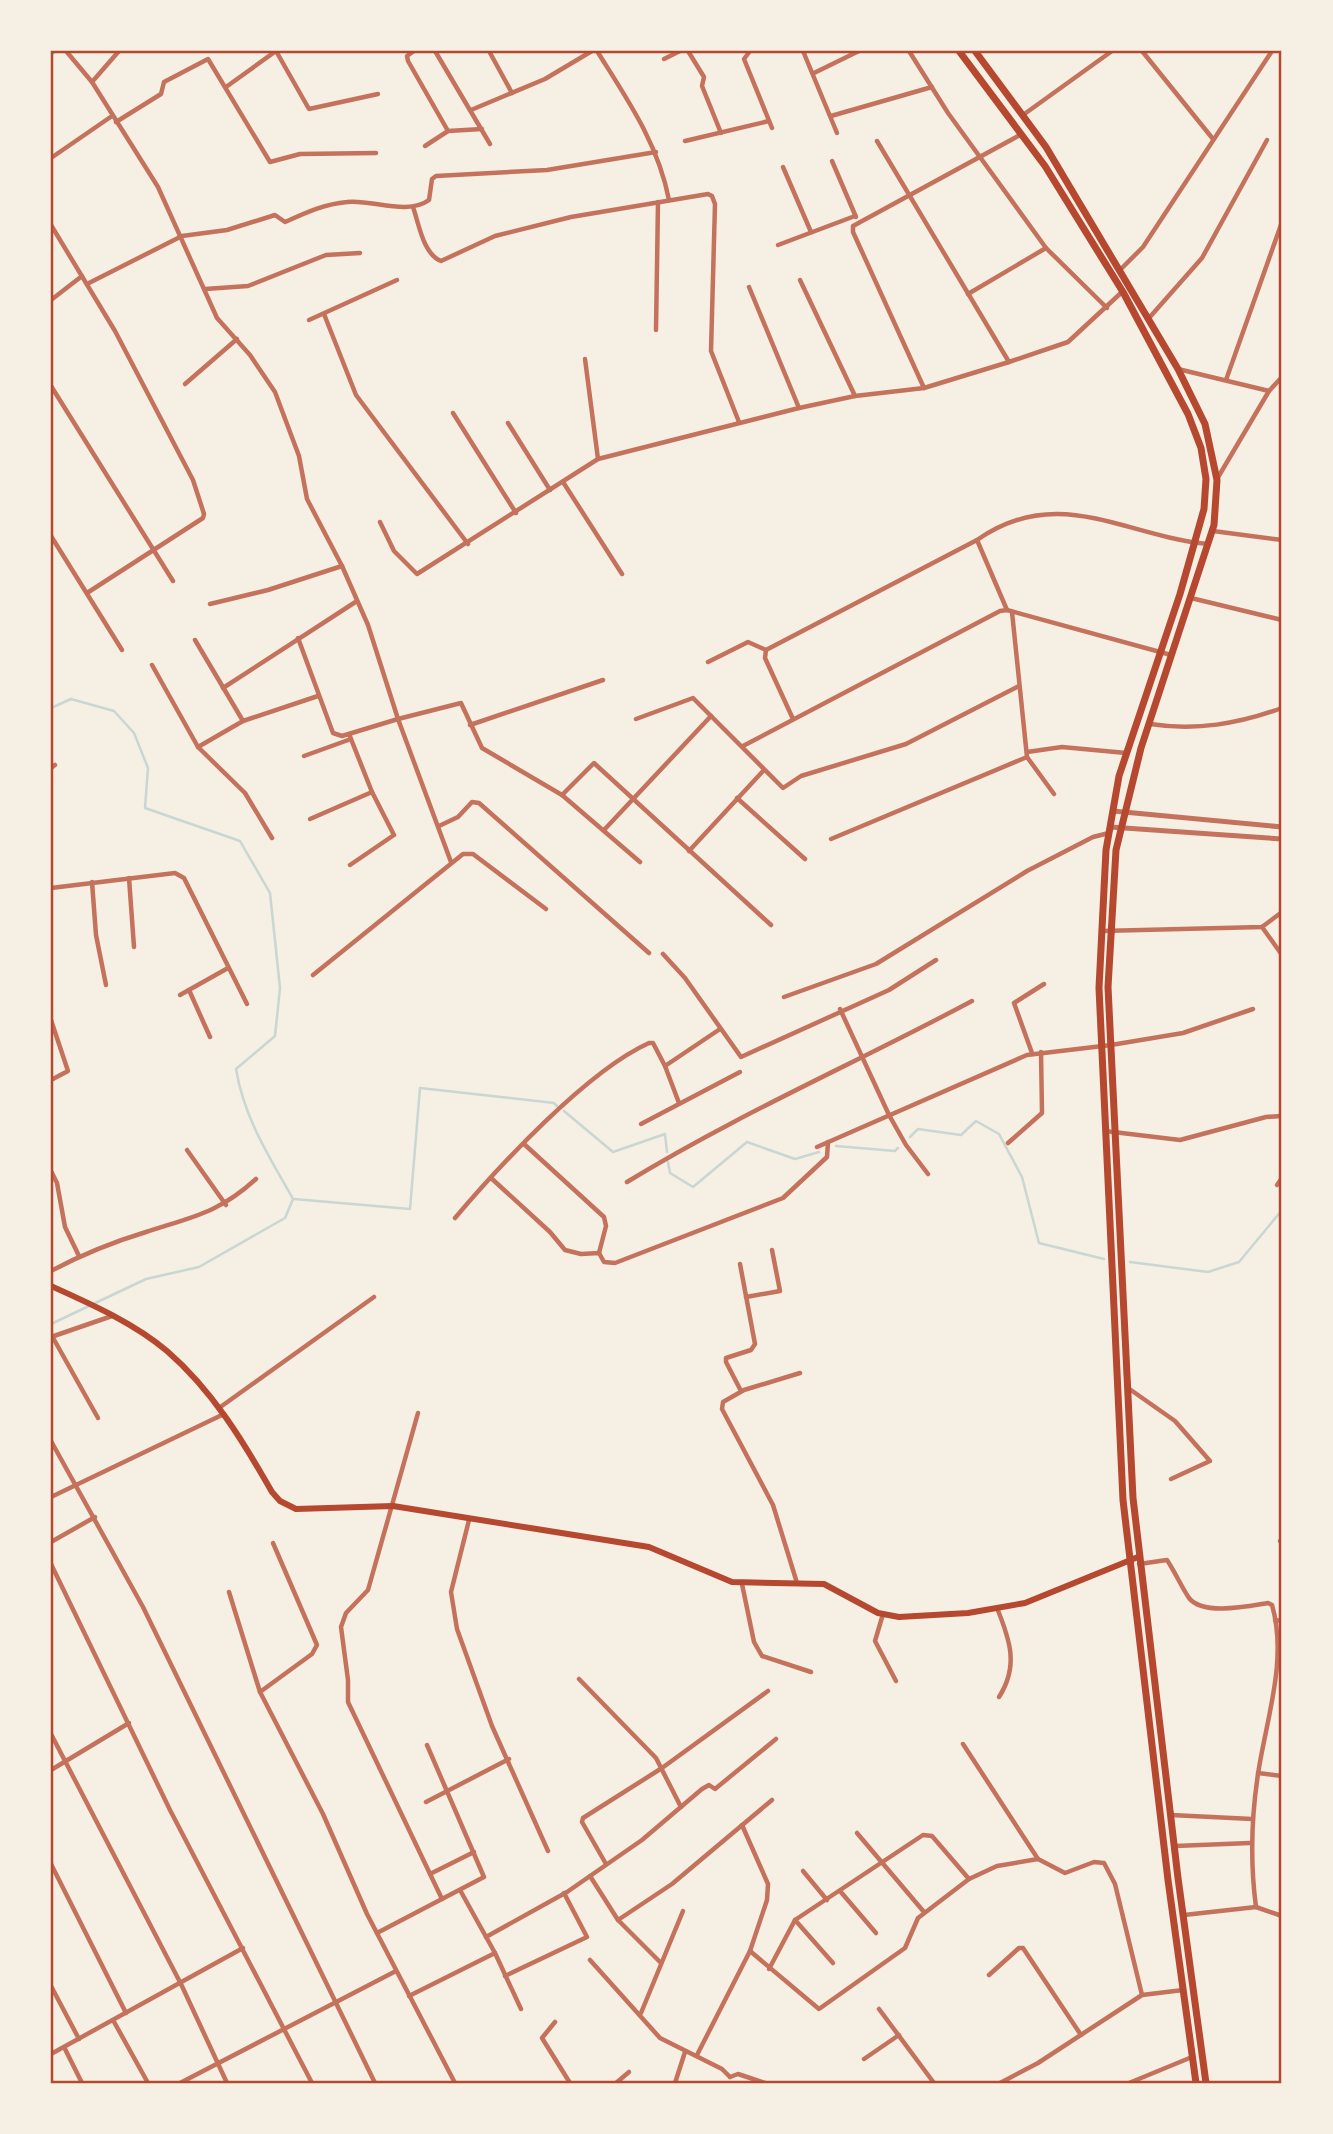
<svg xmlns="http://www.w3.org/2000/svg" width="1333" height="2134" font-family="'DejaVu Sans',sans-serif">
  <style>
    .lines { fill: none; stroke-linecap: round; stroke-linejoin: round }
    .stream { stroke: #c9d6d2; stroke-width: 2.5 }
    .minor { stroke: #c5725c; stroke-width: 4.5 }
    .tertiary { stroke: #c5725c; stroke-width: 5 }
    .secondary { stroke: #b5482f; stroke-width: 6 }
    .primary { stroke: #b5482f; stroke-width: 7 }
    .neatline { fill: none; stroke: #b5482f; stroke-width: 2.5 }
  </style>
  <rect width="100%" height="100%" fill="#f6efe4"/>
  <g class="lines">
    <!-- stream -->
    <g class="stream">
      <path d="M51,708l20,-9 43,12 20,22 14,35 -3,40 95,33 30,52 10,95 -5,48 -39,33c8,49 33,87 57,130l-8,19 -86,49 -53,12 -95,45"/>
      <path d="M564,1111l49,41 52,-18 2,18"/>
      <path d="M910,1137l8,-8 43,6 15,-14 23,13 23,43 17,66 65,16"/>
      <path d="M836,1146l59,5 3,-3"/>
      <path d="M668,1162l2,11 23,14 54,-45 48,17 24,-7"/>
      <path d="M294,1199l116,10 10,-121 134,15 3,3"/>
      <path d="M1130,1262l78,10 31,-10 43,-52"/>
    </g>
    <!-- minor -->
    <g class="minor">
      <path d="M66,51l26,31 66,105 59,131 33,37 25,37 24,64 8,43 35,67 26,59 30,94 63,-16 21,45 80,47 78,67"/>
      <path d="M276,51l33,58 69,-15"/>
      <path d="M414,51l-7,5 1,5 40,70"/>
      <path d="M435,51l55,93"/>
      <path d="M489,51l23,42"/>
      <path d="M597,51c30,48 61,92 72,149"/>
      <path d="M688,51l16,26 -2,9 19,47"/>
      <path d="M750,51l-6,8 28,69"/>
      <path d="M803,51l34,82"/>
      <path d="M909,51l39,62 98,135 61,60"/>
      <path d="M1142,51l71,88"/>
      <path d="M51,53l3,-2"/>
      <path d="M664,59l16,-8"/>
      <path d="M814,73l45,-22"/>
      <path d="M92,82l27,-31"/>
      <path d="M226,87l50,-36"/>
      <path d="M471,110l74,-31 47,-28"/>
      <path d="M1023,115l89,-64"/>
      <path d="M831,116l101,-29"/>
      <path d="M116,122l45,-28 3,-12 44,-23 62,103 30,-8 76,-1"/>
      <path d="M685,141l84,-20"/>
      <path d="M877,141l132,221"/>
      <path d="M425,146l23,-15 34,-2"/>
      <path d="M51,158l61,-42"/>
      <path d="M832,161l24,56"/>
      <path d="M783,167l28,65"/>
      <path d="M413,207c6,17 10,47 28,54l54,-25 76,-19 137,-23 4,2 3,8 -4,147 28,71"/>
      <path d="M51,225l64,106 78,149 11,34 -1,4 -116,75"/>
      <path d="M778,245l77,-29"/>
      <path d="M1121,269l22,-22 129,-196"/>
      <path d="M800,280l55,116"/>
      <path d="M87,284l95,-48 45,-6 48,-15 10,7c20,-9 39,-18 62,-20 25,-3 60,14 82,-2l3,-21 4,-3 111,-6 109,-18"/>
      <path d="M749,287l50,121"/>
      <path d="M205,289l43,-3 78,-31 34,-2"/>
      <path d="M968,294l78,-46"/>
      <path d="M51,300l31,-24"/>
      <path d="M324,314l32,81 112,149"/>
      <path d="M1149,318l53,-60 65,-118"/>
      <path d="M309,320l88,-40"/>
      <path d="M656,330l2,-128"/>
      <path d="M585,359l13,100"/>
      <path d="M1178,369l91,22"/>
      <path d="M1226,380l56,-158"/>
      <path d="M185,384l52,-45"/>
      <path d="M51,386l122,195"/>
      <path d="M924,388l-71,-156v-6l167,-91"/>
      <path d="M453,413l63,100"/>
      <path d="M508,423l42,67"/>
      <path d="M1217,479l52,-88 13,-14"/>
      <path d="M563,482l59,92"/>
      <path d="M380,522l14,29 23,23 181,-115 201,-51 56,-12 69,-8 85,-26 59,-20 54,-50"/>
      <path d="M1213,531l69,9"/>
      <path d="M51,536l71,114"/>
      <path d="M977,540l30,70"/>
      <path d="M1191,598l91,22"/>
      <path d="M210,604l58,-14 74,-24"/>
      <path d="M1012,612l15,145 27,37"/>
      <path d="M298,638l35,95 9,3 56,-17 53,143"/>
      <path d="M195,640l48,81 75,-25"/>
      <path d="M708,662l40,-20 18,8"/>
      <path d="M152,665l46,82 47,46 27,45"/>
      <path d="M223,688l134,-87"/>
      <path d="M636,719l57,-21 90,90 18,-12 105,-32 113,-58"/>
      <path d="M793,719l-28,-61 1,-8 211,-110c82,-57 146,-4 231,4"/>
      <path d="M1150,724c46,7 88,0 132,-16"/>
      <path d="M470,725l133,-45"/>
      <path d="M349,734l23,58 22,43 -44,30"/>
      <path d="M743,746l257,-135 7,-1 164,45"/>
      <path d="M198,747l45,-26"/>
      <path d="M1027,752l35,-5 64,6"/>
      <path d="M304,756l47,-17"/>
      <path d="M51,768l4,-3"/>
      <path d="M562,795l32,-32 177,162"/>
      <path d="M737,798l68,61"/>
      <path d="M310,819l62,-27"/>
      <path d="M439,826l19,-9 14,-15 7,1 170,150"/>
      <path d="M604,830l107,-114"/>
      <path d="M831,839l196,-82"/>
      <path d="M689,851l75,-81"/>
      <path d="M129,878l5,69"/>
      <path d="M92,882l4,53 10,50"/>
      <path d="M51,888l124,-15 9,5 63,126"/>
      <path d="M1262,927l20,28"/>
      <path d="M1101,931l161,-4 20,-15"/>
      <path d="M663,954l22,24 56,79 148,-67 47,-30"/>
      <path d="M313,975l150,-121h10l73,55"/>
      <path d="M189,990l21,47"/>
      <path d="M180,995l48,-27"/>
      <path d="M784,997l92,-33 151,-93 66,-34 16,-4"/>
      <path d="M840,1009l49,106 17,30 22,29"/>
      <path d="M51,1020l17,51 -17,9"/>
      <path d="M1032,1053l-18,-50 30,-19"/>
      <path d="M665,1066l14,37"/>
      <path d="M641,1124l99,-52"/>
      <path d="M1105,1131l75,9 86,-23 16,-1"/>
      <path d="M1008,1143l34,-30 -1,-61"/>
      <path d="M524,1144l80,73 2,9 -7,27"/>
      <path d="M817,1147l210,-92 84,-10 72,-12 70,-24"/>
      <path d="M187,1150l39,55"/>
      <path d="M51,1171l6,12 8,44 14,29"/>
      <path d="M491,1178l59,54 15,18 16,4 18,-1 5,9 11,1 168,-65 44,-41 1,-15"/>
      <path d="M627,1182c111,-68 231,-120 345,-181"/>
      <path d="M1277,1185l5,-7"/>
      <path d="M455,1218c45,-53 132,-147 194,-175h4l12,23 55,-37"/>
      <path d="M740,1264l15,80 -4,6 -25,8v4l15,29"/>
      <path d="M51,1271c30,-16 62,-29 95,-39 46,-15 73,-19 110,-53"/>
      <path d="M746,1297l34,-6 -8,-41"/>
      <path d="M52,1336l46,82"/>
      <path d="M51,1337l61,-21"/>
      <path d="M1128,1388l47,33 35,40 -39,18"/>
      <path d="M219,1408l155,-111"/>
      <path d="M418,1413l-50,177 -22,23 -5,14 7,53v22l94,197"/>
      <path d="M51,1441l92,166 232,476"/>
      <path d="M51,1497l173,-83"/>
      <path d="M469,1520l-18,72 6,37 35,97 56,125"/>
      <path d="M1280,1541l2,-1"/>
      <path d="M51,1542l44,-25"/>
      <path d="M51,1564l119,246 142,273"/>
      <path d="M1139,1564l28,-4c8,12 14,26 22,38 14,18 60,8 79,5l4,2c16,55 -6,115 -14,169 -7,46 -8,88 -2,133"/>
      <path d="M797,1583l-24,-78 -51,-96 1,-7 21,-12 56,-17"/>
      <path d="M742,1584l12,58 8,14 49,16"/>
      <path d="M229,1592l31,100 63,122 44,100 88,169"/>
      <path d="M997,1608c13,32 22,58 2,89"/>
      <path d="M883,1614l-8,27 21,40"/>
      <path d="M1275,1620l7,1"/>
      <path d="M579,1679l77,79 25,49"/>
      <path d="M260,1692l52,-38 5,-9 -44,-102"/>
      <path d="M51,1734l130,250 46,99"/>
      <path d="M963,1744l75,115"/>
      <path d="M51,1770l78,-47"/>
      <path d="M1258,1773l24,3"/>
      <path d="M426,1802l83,-43"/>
      <path d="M1171,1815l81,4"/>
      <path d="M742,1825l26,59 -1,16 -17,51"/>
      <path d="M857,1833l67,79"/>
      <path d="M1175,1846l75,-3"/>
      <path d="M51,1864l75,149"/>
      <path d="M606,1864l-24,-42 1,-4 79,-50 106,-77"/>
      <path d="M803,1871l24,29"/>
      <path d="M430,1874l44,-22"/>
      <path d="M590,1876l28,44 43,43"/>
      <path d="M460,1890l35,63 26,56"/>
      <path d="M840,1891l36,42"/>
      <path d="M1184,1915l72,-8 26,9"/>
      <path d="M618,1920l54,-36 100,-84"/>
      <path d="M795,1920l38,43"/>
      <path d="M377,1933l107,-56 -57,-132"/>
      <path d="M486,1937l81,-45 75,-52 60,-51 7,-4 6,4 61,-50"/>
      <path d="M590,1960l70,78 62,31 8,8"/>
      <path d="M769,1969l26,-49 128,-85 9,1 37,43"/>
      <path d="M989,1975l30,-27h4l58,87"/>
      <path d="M505,1976l82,-39 -23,-44"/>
      <path d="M51,1986l28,53"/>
      <path d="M409,1996l86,-43"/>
      <path d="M879,2009l55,74"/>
      <path d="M641,2013l42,-102"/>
      <path d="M113,2020l35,63"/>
      <path d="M555,2022l-13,16 28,45"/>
      <path d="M64,2047l18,36"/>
      <path d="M51,2054l192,-106"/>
      <path d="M697,2055l53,-104 69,58 86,-61 13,-30 51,-39 28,-13 41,-7 27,14 29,-11 10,1 11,21 27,111"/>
      <path d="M864,2059l35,-24"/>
      <path d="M730,2077l8,-3 27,9"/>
      <path d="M180,2083l216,-112"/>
      <path d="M616,2083l13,-11"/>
      <path d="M675,2083l10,-31"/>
      <path d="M1000,2083l38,-20 104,-68 41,-5"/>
      <path d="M1129,2083l63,-26"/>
    </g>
    <!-- tertiary -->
    <g class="tertiary">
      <path d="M1113,811l169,16"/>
      <path d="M1110,827l172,12"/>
    </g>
    <!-- secondary -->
    <path class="secondary" d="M51,1286c40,18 83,37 116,65 45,39 76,90 105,141l8,9 16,8 97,-3 256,41 83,35 92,2 54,29 21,4 69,-4 57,-10 113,-46"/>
    <!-- primary -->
    <g class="primary">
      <path d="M959,51l86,115 78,126 65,122 13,34 5,31 -2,30 -24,85 -61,182 -13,74 -7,138 24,512 45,380 28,203"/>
      <path d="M975,51l71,96 132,222 27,55 12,56 -3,45 -73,223 -25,102 -8,137 25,511 45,380 28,205"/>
    </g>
  </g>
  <!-- border -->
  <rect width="1333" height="2134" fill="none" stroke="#f6efe4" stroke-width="105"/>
  <rect x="52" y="52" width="1228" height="2030" class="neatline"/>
</svg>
